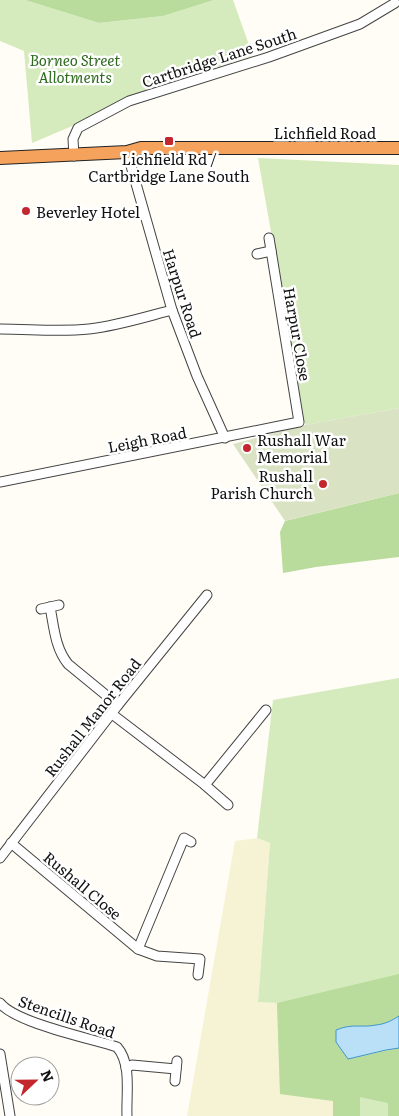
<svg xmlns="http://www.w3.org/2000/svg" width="399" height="1116" font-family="Literata,serif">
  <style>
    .farmland { fill: #f6f3d4 }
    .green { fill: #d5ebbd }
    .forest { fill: #b9dc9c }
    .cemetery { fill: #d9e3c4 }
    .water { fill: #b9e0f7; stroke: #3f96cf }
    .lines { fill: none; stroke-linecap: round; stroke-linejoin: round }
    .minor-casing { stroke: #444; stroke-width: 11 }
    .highway-casing { stroke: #222; stroke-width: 14 }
    .minor { stroke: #fff; stroke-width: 9 }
    .highway { stroke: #f5a25d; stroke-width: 12 }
    .poi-dot { fill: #c4262e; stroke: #fff; stroke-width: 2 }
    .labels { text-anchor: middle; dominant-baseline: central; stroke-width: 5; stroke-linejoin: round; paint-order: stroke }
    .street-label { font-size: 15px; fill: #111; stroke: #fff }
    .park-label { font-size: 15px; font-style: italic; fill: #2f6b1f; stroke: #fff }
    .poi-label { font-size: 15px; fill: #111; stroke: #fff; text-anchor: start }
  </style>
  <rect width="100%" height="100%" fill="#fffdf5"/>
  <!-- farmland -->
  <path class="farmland" d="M257,838l13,5 -12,159 19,1 3,91 53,7v15h-146l48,-275z"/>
  <!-- green -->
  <g class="green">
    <path d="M0,0h25l74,23 64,-7 51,-16h19l20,56 -125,40 -51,28 -45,19 -8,-92 -24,-10z"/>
    <path d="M258,158l141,7v243l-94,17z"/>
    <path d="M399,678v438h-66v-15l-53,-7 -3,-91 -19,-1 12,-159 -13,-5 16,-138z"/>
  </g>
  <!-- forest -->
  <g class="forest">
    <path d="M25,0h189l-51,16 -64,7z"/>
    <path d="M399,493v64l-83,10 -33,6 -3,-41 5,-11z"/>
    <path d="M399,974v42c-8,5 -14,8 -23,9 -15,3 -23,-2 -40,5v12l12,17 51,-11v68h-11v-13l-28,-6v19h-27v-15l-53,-7 -3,-91z"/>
  </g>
  <!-- cemetery -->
  <path class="cemetery" d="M399,408v85l-114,28 -52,-77 72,-19z"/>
  <!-- water -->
  <path class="water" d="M399,1016v32l-13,2 -38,9 -12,-17v-12c17,-7 25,-2 40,-5 9,-1 15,-4 23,-9z"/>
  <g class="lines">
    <defs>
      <g id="minor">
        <path d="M127,152l45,158 25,66 28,62"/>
        <path d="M74,156l-1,-17 5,-11 51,-27 140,-44 91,-33 35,-21"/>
        <path d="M257,254l14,-3"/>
        <path d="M0,329c30,0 60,3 89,0 28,-3 56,-12 83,-19"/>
        <path d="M0,482l299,-60 -30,-184"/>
        <path d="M50,607c4,20 5,41 18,57l50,41"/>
        <path d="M41,609l18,-4"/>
        <path d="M112,714l93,71 23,20"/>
        <path d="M205,785l61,-75"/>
        <path d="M11,843l127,106 19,7 43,3 -2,16"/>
        <path d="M0,858l118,-153 89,-110"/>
        <path d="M138,949l46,-111 7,4"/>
        <path d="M0,1003c16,20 89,35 117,44 15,17 9,47 10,69"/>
        <path d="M0,1054l10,62"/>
        <path d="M126,1068l6,-3 44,4"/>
        <path d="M175,1081l2,-20"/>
      </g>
      <path id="highway" d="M0,158l127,-6 14,-4h258"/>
    </defs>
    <!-- minor casing -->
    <use href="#minor" class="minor-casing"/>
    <!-- highway casing -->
    <use href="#highway" class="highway-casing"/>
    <!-- minor -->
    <use href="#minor" class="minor"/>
    <!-- highway -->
    <use href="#highway" class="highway"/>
  </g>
  <!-- markers -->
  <g class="poi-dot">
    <rect x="164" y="136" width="10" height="10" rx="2.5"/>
    <circle cx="26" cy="211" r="5"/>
    <circle cx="247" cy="448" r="5"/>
    <circle cx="323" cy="484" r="5"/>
  </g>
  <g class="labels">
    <!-- street labels -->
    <g class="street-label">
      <text transform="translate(219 57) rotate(-18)">Cartbridge Lane South</text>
      <text x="325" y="132">Lichfield Road</text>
      <text transform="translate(183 293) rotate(72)">Harpur Road</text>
      <text transform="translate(298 334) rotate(80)">Harpur Close</text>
      <text transform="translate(147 439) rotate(-11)">Leigh Road</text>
      <text transform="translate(92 717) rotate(-52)">Rushall Manor Road</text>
      <text transform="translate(83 885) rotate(40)">Rushall Close</text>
      <text transform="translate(67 1016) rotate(19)">Stencills Road</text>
    </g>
    <!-- park labels -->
    <g class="park-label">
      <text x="75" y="59">Borneo Street<tspan x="75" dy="17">Allotments</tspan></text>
    </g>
    <!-- poi labels -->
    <g class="poi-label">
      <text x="169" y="158" text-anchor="middle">Lichfield Rd /<tspan x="169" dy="17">Cartbridge Lane South</tspan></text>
      <text x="36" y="211">Beverley Hotel</text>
      <text x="257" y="439">Rushall War<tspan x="257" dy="17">Memorial</tspan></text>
      <text x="313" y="475" text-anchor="end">Rushall<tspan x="313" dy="17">Parish Church</tspan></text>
    </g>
  </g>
  <!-- north arrow -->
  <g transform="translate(35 1081) rotate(68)"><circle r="24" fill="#ffffff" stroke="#a0a0a0"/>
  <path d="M0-4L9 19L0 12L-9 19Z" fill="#c4262e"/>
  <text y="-8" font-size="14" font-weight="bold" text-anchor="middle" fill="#111111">N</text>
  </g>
</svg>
